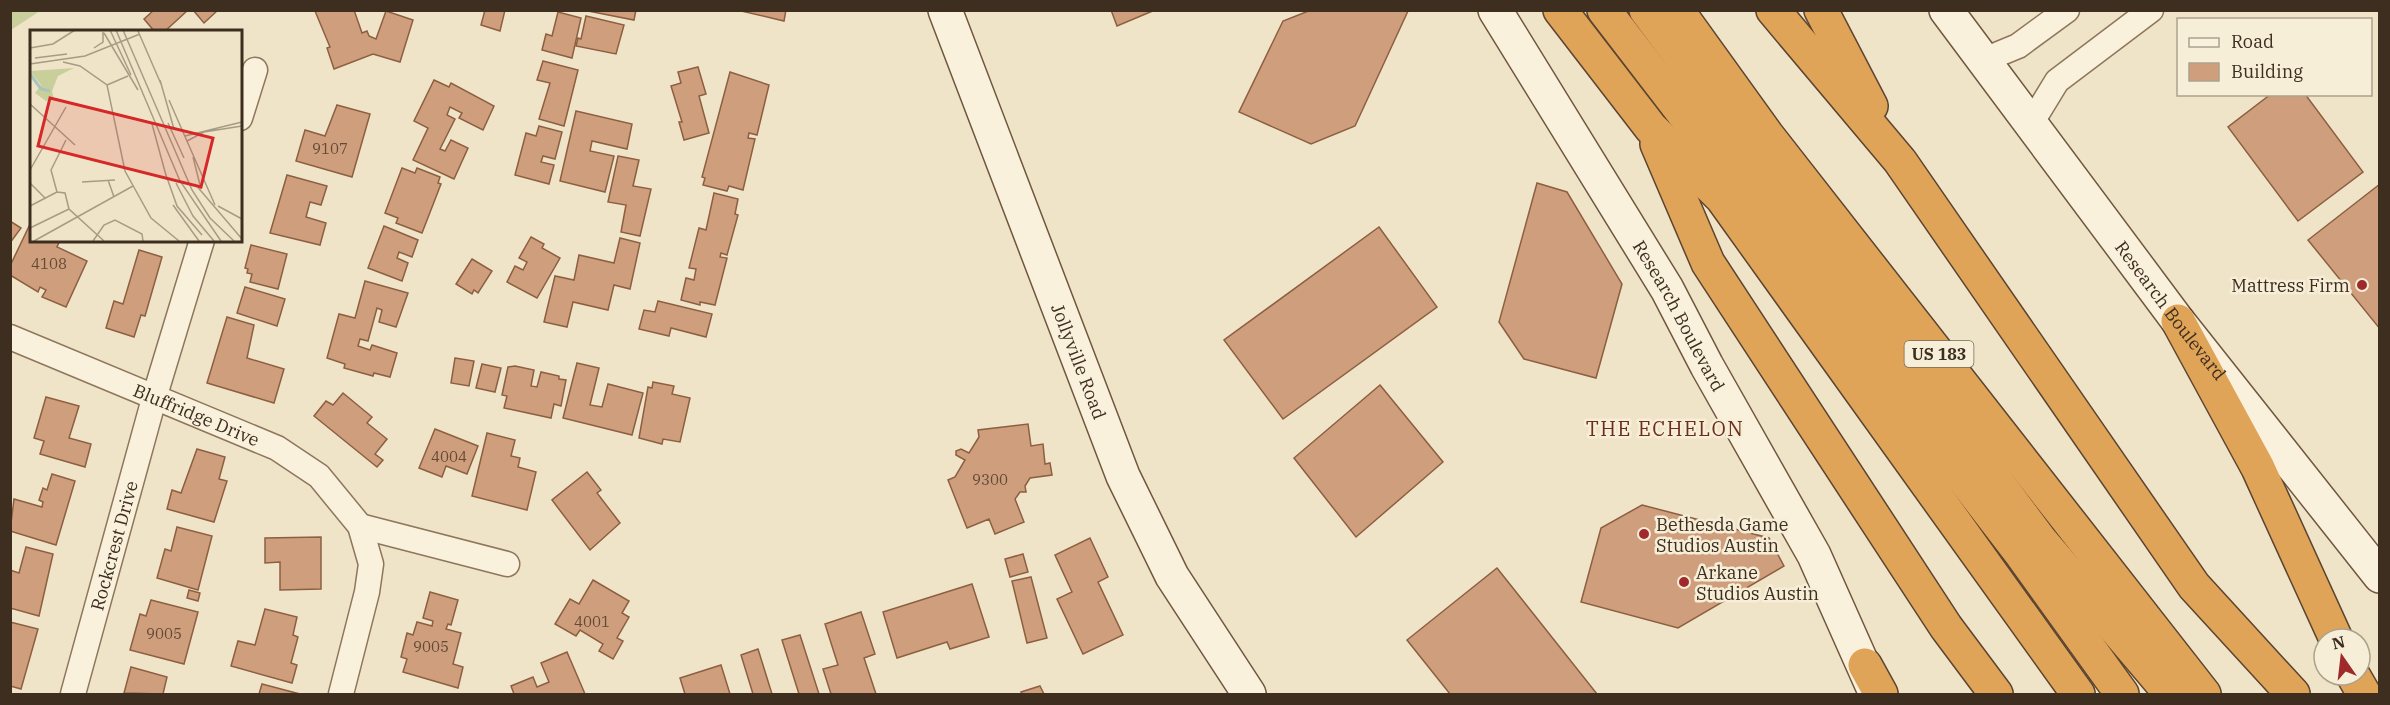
<svg xmlns="http://www.w3.org/2000/svg" width="2390" height="705" font-family="'IBM Plex Serif',serif">
  <style>
    .green { fill: #c9cf9b }
    .building { fill: #cf9f7d; stroke: #8d5f41; stroke-width: 1.5 }
    .lines { fill: none; stroke-linecap: round; stroke-linejoin: round }
    .street-casing { stroke: #8d765c; stroke-width: 27 }
    .secondary-casing { stroke: #6f573f; stroke-width: 36 }
    .highway-casing { stroke: #5b4430; stroke-width: 36 }
    .street { stroke: #faf1dc; stroke-width: 24 }
    .secondary { stroke: #faf1dc; stroke-width: 33 }
    .highway { stroke: #e0a458; stroke-width: 33 }
    .poi-dot { fill: #9e2a2b; stroke: #f7eed8; stroke-width: 2 }
    .labels { text-anchor: middle; dominant-baseline: central; stroke-width: 5; stroke-linejoin: round; paint-order: stroke }
    .number-label { font-size: 15px; fill: #624a37 }
    .shield { fill: #f7eed8; stroke: #756857; stroke-width: 1.5 }
    .shield-label { font-size: 16px; font-weight: bold; fill: #3d2e20 }
    .poi-label { font-size: 18px; fill: #3d2e20; stroke: #f7eed8; text-anchor: start }
    .street-label { font-size: 18px; fill: #3d2e20; stroke: #f7eed8 }
    .neighbourhood-label { font-size: 20px; letter-spacing: 1.5px; fill: #6b2e1e; stroke: #f7eed8 }
    .inset-river { fill: none; stroke: #a9c4bc; stroke-width: 3 }
    .inset-road { fill: none; stroke: #a89b85; stroke-width: 1.5 }
    .view { fill: #d62828; fill-opacity: 0.15; stroke: #d62828; stroke-width: 3 }
    .inset-edge { fill: none; stroke: #3d2e20; stroke-width: 3 }
  </style>
  <rect width="100%" height="100%" fill="#f0e4c8"/>
  <!-- green -->
  <path class="green" d="M11,10h29v1l-29,19z"/>
  <!-- building -->
  <g class="building">
    <path d="M154,10h34l-24,22h-9l-11,-13z"/>
    <path d="M193,10h25l-14,13z"/>
    <path d="M354,10l8,23 5,-2 2,5 7,3 10,-28 27,9 -13,42 -27,-8 -39,15 -7,-21 3,-1 -15,-36z"/>
    <path d="M485,10h20l-5,21 -19,-6z"/>
    <path d="M583,10h53l-2,10z"/>
    <path d="M737,10h49l-2,11z"/>
    <path d="M1111,10h44l-38,16z"/>
    <path d="M1311,10l97,1 -53,115 -44,18 -72,-32 44,-91z"/>
    <path d="M558,12l23,6 -9,40 -30,-8 4,-16 6,2z"/>
    <path d="M586,16l38,9 -8,29 -40,-8 2,-8 3,1z"/>
    <path d="M543,61l35,9 -14,56 -25,-7 11,-36 -13,-3z"/>
    <path d="M698,67l8,27 -7,2 10,37 -25,7 -5,-18h3l-11,-36 10,-3 -3,-11z"/>
    <path d="M730,72l39,13 -12,50 -8,-2 -1,5 7,1 -12,51 -14,-4 -2,5 -24,-6 2,-7 -3,-1z"/>
    <path d="M434,80l15,7 2,-4 43,23 -11,24 -24,-12 3,-5 -12,-6 -3,8 8,4 -15,30 5,2 6,-11 17,8 -14,31 -41,-19 15,-32 -14,-7z"/>
    <path d="M2271,94h34l58,78 -65,49 -70,-94z"/>
    <path d="M337,105l33,9 -18,63 -56,-16 9,-31 20,6z"/>
    <path d="M576,111l56,13 -5,25 -35,-8 -2,10 24,5 -9,36 -45,-11z"/>
    <path d="M539,126l23,6 -7,27 -12,-3 -2,6 13,3 -5,19 -34,-9 11,-42 10,3z"/>
    <path d="M618,156l21,4 -6,26 18,3 -11,47 -19,-4 5,-27 -18,-3z"/>
    <path d="M402,168l13,5 2,-5 23,9 -2,6 3,1 -19,49 -26,-10 2,-5 -13,-5z"/>
    <path d="M287,175l40,11 -6,19 -11,-3 -4,15 20,6 -6,22 -50,-12z"/>
    <path d="M1537,183l30,9 55,92 -26,94 -72,-19 -25,-37z"/>
    <path d="M2380,184v145l-72,-89z"/>
    <path d="M714,193l24,6 -3,15 3,1 -11,40 -6,-2 -1,4 7,1 -12,47 -15,-3v3l-19,-5 5,-22 8,2 2,-11 -7,-1 10,-40 7,2z"/>
    <path d="M32,220v20h28l-3,7 30,14 -21,46 -24,-10 4,-7 -6,-3 -2,5 -28,-17v-9z"/>
    <path d="M10,221l11,7 -11,15z"/>
    <path d="M384,226l34,14 -6,17 -13,-5 -2,6 11,5 -6,18 -34,-13z"/>
    <path d="M1379,227l58,80 -154,112 -59,-79z"/>
    <path d="M531,237l13,7 -2,4 18,10 -23,40 -30,-16 8,-16 8,4 4,-8 -8,-4z"/>
    <path d="M620,238l20,5 -10,46 -16,-4 -6,25 -35,-8 -6,25 -23,-5 11,-46 19,4 5,-25 35,8z"/>
    <path d="M251,245l36,9 -9,35 -28,-7 2,-8 -5,-1 1,-4 -3,-1z"/>
    <path d="M139,250l23,7 -17,59 -4,-1 -7,22 -28,-9 8,-27 9,3z"/>
    <path d="M472,259l20,12 -14,22 -4,-3 -2,4 -16,-10z"/>
    <path d="M365,281l43,12 -12,34 -17,-5 3,-12 -5,-2 -9,33 -8,-2 -2,7 12,4 2,-5 25,8 -7,24 -16,-4 -1,3 -29,-8 1,-4 -18,-6 12,-44 16,4z"/>
    <path d="M245,287l40,12 -8,27 -40,-13z"/>
    <path d="M658,301l54,13 -6,23 -35,-9 -2,8 -30,-7 5,-19 11,2z"/>
    <path d="M227,317l27,8 -7,33 37,11 -10,34 -67,-20z"/>
    <path d="M455,358l19,3 -5,25 -18,-3z"/>
    <path d="M577,363l22,5 -9,37 12,2 6,-23 35,9 -11,42 -69,-17z"/>
    <path d="M482,364l19,4 -6,24 -19,-4z"/>
    <path d="M515,366l19,4 -3,16 6,1 4,-15 18,4v3l7,1 -5,26 -7,-2 -3,14 -47,-10 3,-12 -5,-1 6,-28z"/>
    <path d="M653,382l21,4 -2,8 18,4 -10,44 -17,-3 -1,5 -23,-6 9,-51 4,1z"/>
    <path d="M1380,385l63,77 -87,75 -62,-79z"/>
    <path d="M343,393l29,24 -5,6 20,16 -12,15 8,6 -6,7 -63,-51 12,-15 7,4z"/>
    <path d="M46,397l33,9 -10,32 22,6 -6,23 -45,-13 4,-13 -10,-3z"/>
    <path d="M1028,424l3,22 12,-2 2,20 5,-1 2,12 -22,3 -5,8 1,6h-6l-5,7 9,23 -29,12 -6,-15 -22,9 -19,-48 7,-3 10,-17 -9,-5v-4l5,-2 8,4 10,-16 -1,-7z"/>
    <path d="M435,429l43,17 -11,28 -21,-8 -4,11 -23,-9z"/>
    <path d="M487,433l28,7 -4,16 9,2 -2,9 18,5 -9,38 -55,-14z"/>
    <path d="M197,449l28,8 -6,22 8,2 -13,41 -47,-13 5,-19 9,3z"/>
    <path d="M587,472l14,18 -4,3 23,30 -30,27 -38,-50z"/>
    <path d="M52,474l23,7 -19,64 -46,-14 4,-32 28,8 1,-5 -4,-2 4,-12 4,2z"/>
    <path d="M1642,505l127,33 15,28 -106,62 -97,-26 20,-74z"/>
    <path d="M177,527l35,9 -14,54 -41,-12 8,-29 6,2z"/>
    <path d="M321,537v52l-41,1v-28l-15,1v-25z"/>
    <path d="M1090,538l18,39 -10,5 25,53 -40,19 -26,-55 15,-7 -17,-37z"/>
    <path d="M26,547l27,7 -14,62 -29,-8v-38l9,3z"/>
    <path d="M1023,554l5,18 -18,5 -5,-18z"/>
    <path d="M1497,568l100,126h-147l-43,-54z"/>
    <path d="M1031,577l16,61 -20,5 -15,-62z"/>
    <path d="M593,580l36,21 -7,12 7,4 -12,21 6,3 -10,18 -14,-8 4,-7 -23,-14 -4,6 -21,-12 15,-25 9,5z"/>
    <path d="M972,584l17,53 -39,12 -3,-7 -50,16 -14,-46z"/>
    <path d="M189,590l11,3 -2,8 -11,-3z"/>
    <path d="M430,592l28,8 -7,25 -3,-1 -2,5 15,4 -8,31 10,3 -5,21 -55,-16 4,-13 -6,-2 6,-24 6,2 4,-13 15,4 1,-5 -10,-3z"/>
    <path d="M151,600l47,12 -14,52 -54,-14 10,-36 6,2z"/>
    <path d="M265,609l32,8 -4,18 5,2 -7,26 6,2 -5,18 -61,-17 7,-25 17,4z"/>
    <path d="M861,612l14,42 -11,4 12,36h-45l-8,-25 15,-4 -13,-41z"/>
    <path d="M10,622l28,7 -17,60 -11,-3z"/>
    <path d="M800,635l19,59h-20l-17,-54z"/>
    <path d="M758,649l14,45h-19l-12,-39z"/>
    <path d="M567,652l18,42h-71l-3,-8 22,-9 4,10 12,-5 -8,-19z"/>
    <path d="M721,665l9,29h-45l-5,-16z"/>
    <path d="M131,667l36,10 -4,17 -39,-1z"/>
    <path d="M262,684l38,10h-41z"/>
    <path d="M1040,686l4,8h-22l-1,-2z"/>
  </g>
  <g class="lines">
    <defs>
      <g id="street">
        <path d="M1984,60l34,-14 49,-36"/>
        <path d="M240,118l15,-48"/>
        <path d="M2032,122l25,-41 94,-71"/>
        <path id="s1" d="M10,337l267,111 42,28 41,50 11,38 -4,28 -26,102"/>
        <path d="M360,526l147,38"/>
        <path id="s2" d="M73,694l82,-299 47,-155"/>
      </g>
      <g id="secondary">
        <path id="s3" d="M945,10l178,466 49,100 77,118"/>
        <path id="s4" d="M1495,10l172,279 40,77 107,189 61,137"/>
        <path id="s5" d="M1946,10l232,311 202,255"/>
      </g>
      <g id="highway">
        <path d="M1560,10l91,118 71,70 356,496"/>
        <path d="M1604,10l418,545 100,139"/>
        <path d="M1646,10l395,531 130,153"/>
        <path d="M1677,10l90,125 437,559"/>
        <path d="M1773,10l127,151 294,425 99,108"/>
        <path d="M1821,10l50,96"/>
        <path d="M1657,144l51,119 238,364 50,67"/>
        <path d="M2178,321l80,147 78,171"/>
        <path d="M1865,665l16,29"/>
        <path d="M2353,675l11,19"/>
      </g>
    </defs>
    <!-- street casing -->
    <use href="#street" class="street-casing"/>
    <!-- secondary casing -->
    <use href="#secondary" class="secondary-casing"/>
    <!-- highway casing -->
    <use href="#highway" class="highway-casing"/>
    <!-- street -->
    <use href="#street" class="street"/>
    <!-- secondary -->
    <use href="#secondary" class="secondary"/>
    <!-- highway -->
    <use href="#highway" class="highway"/>
  </g>
  <!-- markers -->
  <g class="poi-dot">
    <circle cx="2362" cy="285" r="6"/>
    <circle cx="1644" cy="534" r="6"/>
    <circle cx="1684" cy="582" r="6"/>
  </g>
  <g class="labels">
    <!-- number labels -->
    <g class="number-label">
      <text x="330" y="148">9107</text>
      <text x="49" y="263">4108</text>
      <text x="449" y="456">4004</text>
      <text x="990" y="479">9300</text>
      <text x="592" y="621">4001</text>
      <text x="164" y="633">9005</text>
      <text x="431" y="646">9005</text>
    </g>
    <!-- shield labels -->
    <rect class="shield" x="1904.5" y="341" width="69" height="26" rx="4.5"/>
    <g class="shield-label">
      <text x="1939" y="354">US 183</text>
    </g>
    <!-- poi labels -->
    <g class="poi-label">
      <text x="2350" y="285" text-anchor="end">Mattress Firm</text>
      <text x="1656" y="524">Bethesda Game<tspan x="1656" dy="21">Studios Austin</tspan></text>
      <text x="1696" y="572">Arkane<tspan x="1696" dy="21">Studios Austin</tspan></text>
    </g>
    <!-- street labels -->
    <g class="street-label">
      <text stroke="none"><textPath href="#s5" startOffset="375">Research Boulevard</textPath></text>
      <text stroke="none"><textPath href="#s4" startOffset="357">Research Boulevard</textPath></text>
      <text stroke="none"><textPath href="#s3" startOffset="376">Jollyville Road</textPath></text>
      <text stroke="none"><textPath href="#s1" startOffset="202">Bluffridge Drive</textPath></text>
      <text stroke="none"><textPath href="#s2" startOffset="154">Rockcrest Drive</textPath></text>
    </g>
    <!-- neighbourhood labels -->
    <g class="neighbourhood-label">
      <text x="1665" y="428">THE ECHELON</text>
    </g>
  </g>
  <!-- overview -->
  <g transform="translate(30 30)">
    <rect width="212" height="212" fill="#f0e4c8"/>
    <path d="M44,38l-16,8 -6,15 2,8 -8,2 -11,-8 6,-8 -11,-14z" fill="#c9cf9b"/>
    <path class="inset-river" d="M0,44l11,15 9,2"/>
    <path class="inset-road" d="M80,0l21,45M86,0l64,151 41,60M93,0l69,160 18,28 24,23M108,1l23,53M74,3l34,57M0,18l23,-4 22,-14M64,18l9,-6v-10M5,28l32,-4M33,32l17,4 27,19 18,86 26,47 28,23M0,34l55,-8 55,-22M130,50l14,49M77,55l21,-9M139,70l46,105M0,74l45,41M138,93l16,35M122,94l15,55M155,106l57,-14M157,111l17,-9 38,-6M163,127l8,32M0,140l36,-63M136,145l11,31 25,29M78,150l6,17M52,152l33,-2M0,153l15,15M146,153l17,33 21,25M165,154l47,55M27,162l8,1 4,16 35,32M27,162l-6,-22 15,-30M143,175l26,36M0,176l27,-14M188,176l24,13M0,198l39,-19M4,211l99,-55M63,211l11,-16 11,-5 27,14 1,7"/>
    <path class="view" d="M20,68l163,40 -12,49 -163,-41z"/>
    <rect width="212" height="212" class="inset-edge"/>
  </g>
  <!-- border -->
  <rect width="2390" height="705" fill="none" stroke="#3d2e20" stroke-width="24"/>
  <!-- legend -->
  <rect x="2177" y="18" width="195" height="78" fill="#f7eed8" stroke="#ada18e" stroke-width="1.5"/>
  <rect x="2189" y="38" width="30" height="9" fill="#faf1dc" stroke="#ada18e" stroke-width="1.5"/>
  <text x="2231" y="48" font-size="18" fill="#3d2e20">Road</text>
  <rect x="2189" y="63" width="30" height="18" fill="#cf9f7d" stroke="#ada18e" stroke-width="1.5"/>
  <text x="2231" y="78" font-size="18" fill="#3d2e20">Building</text>
  <!-- north arrow -->
  <g transform="translate(2342 657) rotate(346)"><circle r="28" fill="#f7eed8" stroke="#ada18e" stroke-width="1.5"/>
  <path d="M0-4.5L10 22L0 15L-10 22Z" fill="#9e2a2b"/>
  <text y="-9" font-size="16" font-weight="bold" text-anchor="middle" fill="#3d2e20">N</text>
  </g>
</svg>
